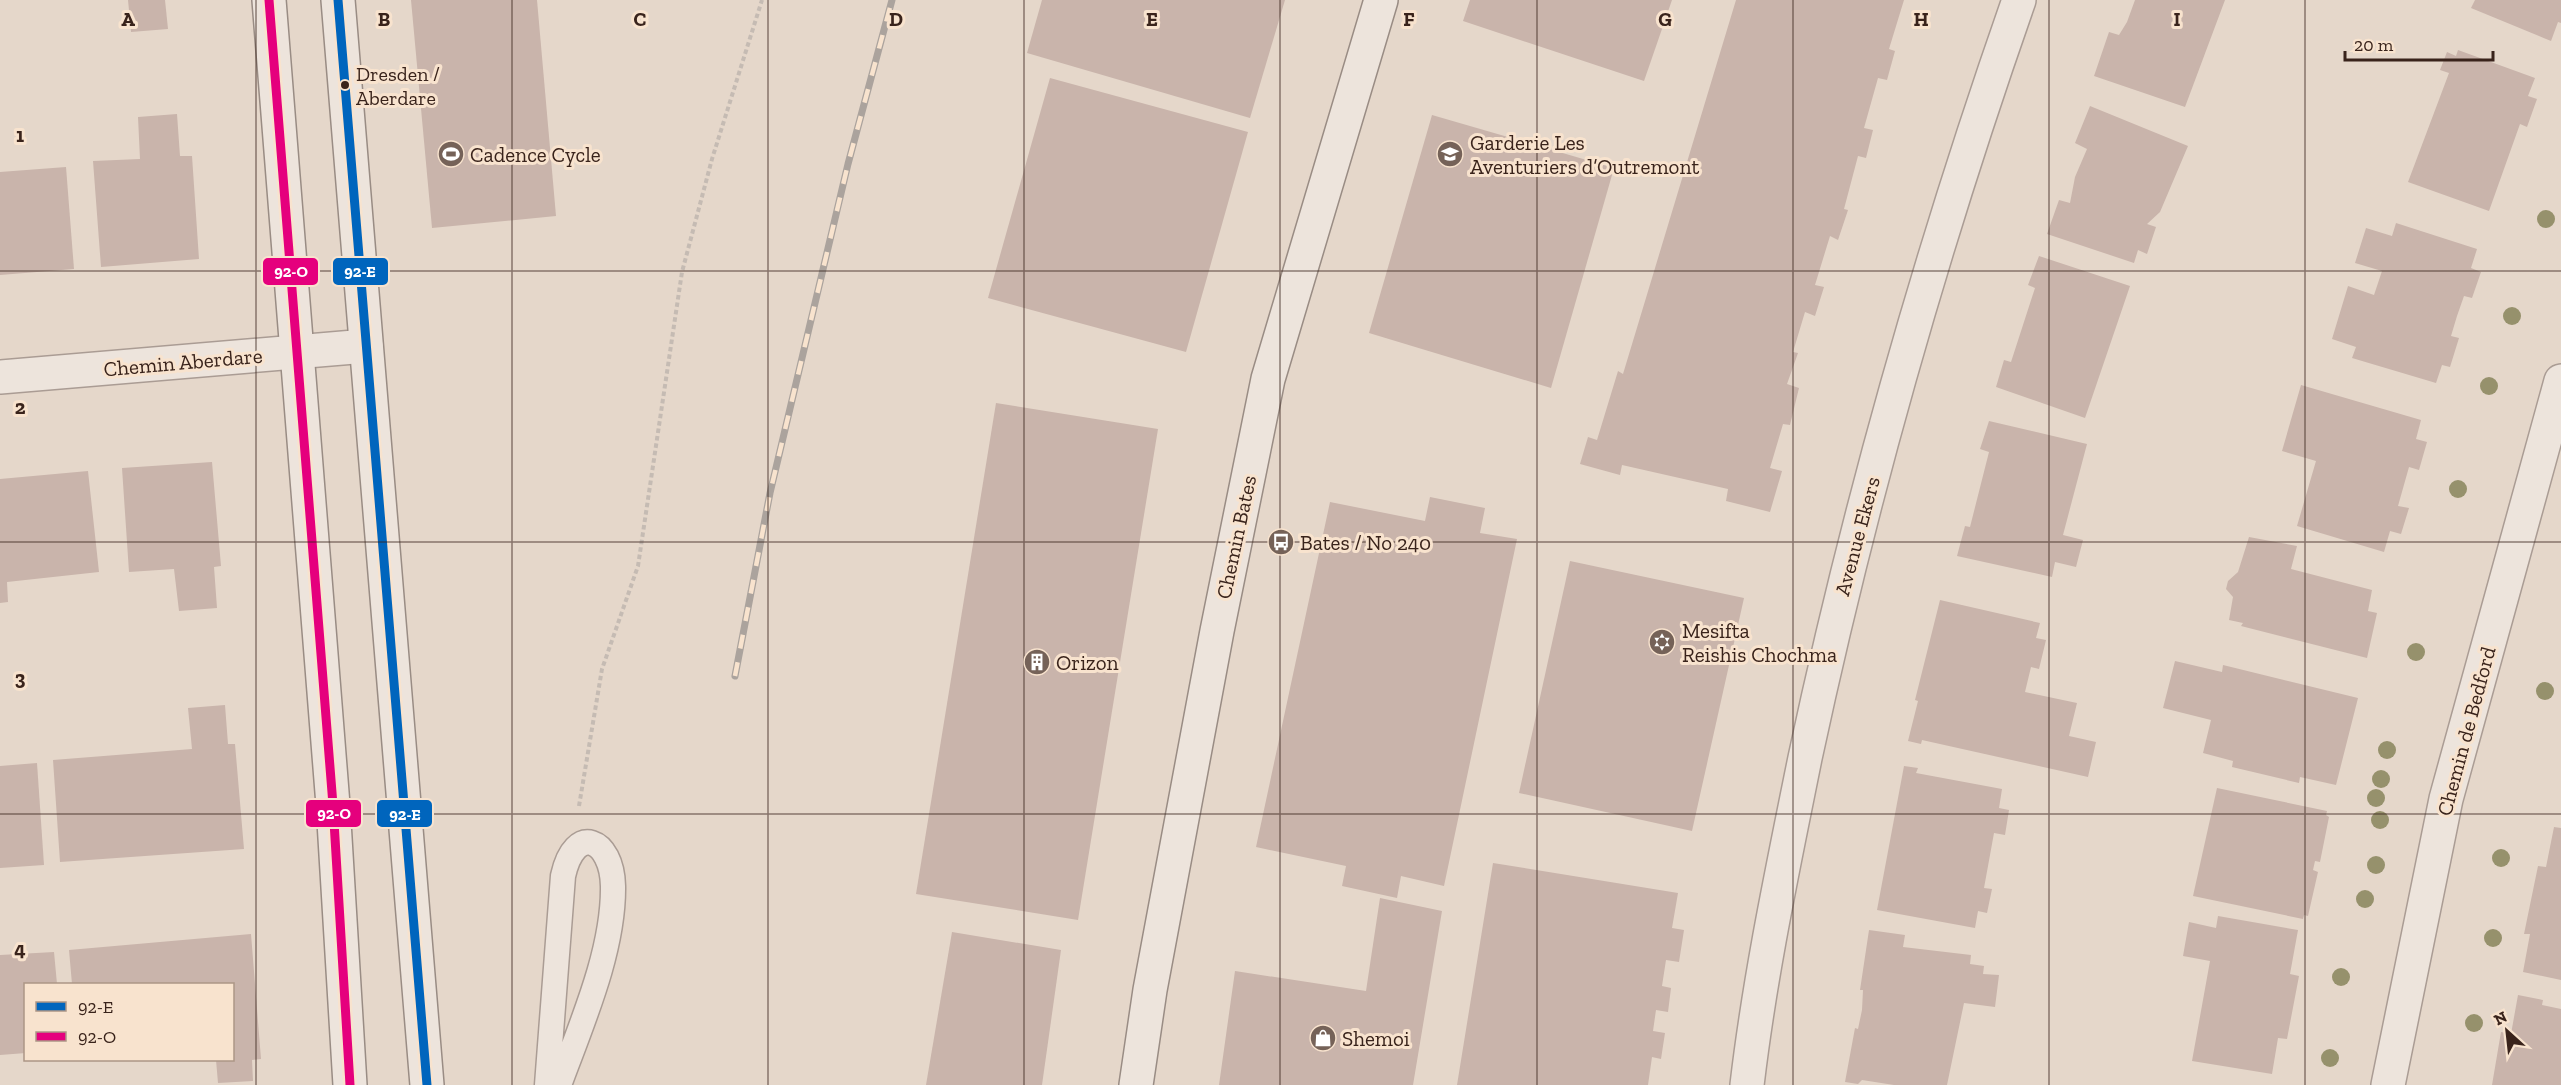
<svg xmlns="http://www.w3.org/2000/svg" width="2561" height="1085" font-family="'Zilla Slab',serif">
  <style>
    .building { fill: #c9b4ab }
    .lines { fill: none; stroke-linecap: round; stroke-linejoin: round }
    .lane-casing { stroke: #aa9c94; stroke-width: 27 }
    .street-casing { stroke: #aa9c94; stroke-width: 36 }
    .secondary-casing { stroke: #998c84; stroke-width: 36 }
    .path { stroke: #c5bbb3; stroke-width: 4; stroke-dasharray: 4.5 3; stroke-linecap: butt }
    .lane { stroke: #ede4dc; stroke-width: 24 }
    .street { stroke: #ede4dc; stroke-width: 33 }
    .secondary { stroke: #ede4dc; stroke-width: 33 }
    .rail-casing { stroke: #aba39d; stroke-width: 7 }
    .rail { stroke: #f8e3ce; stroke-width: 4.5; stroke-dasharray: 14; stroke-linecap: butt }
    .bus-1-casing { stroke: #f8e3ce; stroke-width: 14 }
    .bus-2-casing { stroke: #f8e3ce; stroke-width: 14 }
    .bus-1 { stroke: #0065bd; stroke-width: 9 }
    .bus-2 { stroke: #e5007d; stroke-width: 9 }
    .tree { fill: #96916c }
    .grid { fill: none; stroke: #39231b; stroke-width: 1.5; stroke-opacity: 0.55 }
    .bus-dot { fill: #39231b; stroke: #f8e3ce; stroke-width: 2 }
    .labels { text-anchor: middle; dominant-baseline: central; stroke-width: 6; stroke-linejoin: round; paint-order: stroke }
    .bus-label { font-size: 20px; fill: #39231b; stroke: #f8e3ce; text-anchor: start }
    .poi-label { font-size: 21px; fill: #39231b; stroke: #f8e3ce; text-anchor: start }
    .street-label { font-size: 21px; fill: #39231b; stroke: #f8e3ce }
    .grid-label { font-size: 20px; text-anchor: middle; font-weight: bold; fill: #39231b; stroke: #f8e3ce; stroke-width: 6; stroke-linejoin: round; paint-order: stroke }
    .line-badge { stroke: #f8e3ce; stroke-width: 2 }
    .badge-label { font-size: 16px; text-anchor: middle; font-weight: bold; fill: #fff }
  </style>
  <rect width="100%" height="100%" fill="#e5d7ca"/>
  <!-- building -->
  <g class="building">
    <path d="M128,0h37l3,29 -37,3z"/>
    <path d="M411,0h126l19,216 -124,12z"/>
    <path d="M1042,0h243l-35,118 -223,-65z"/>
    <path d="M1470,0h202l-28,81 -181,-60z"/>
    <path d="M1736,0h168l-15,49 6,2 -8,29 -9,-2 -14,50 9,2 -7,28 -8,-2 -14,53 4,1 -10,30 -8,-4 -15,49 9,2 -9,29 -10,-4 -12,40 5,1 -11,31 12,4 -9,37 -7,-1 -13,44 12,3 -12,41 -44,-11 2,-12 -106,-24 -2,10 -40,-11 8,-27 9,3 21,-69 5,3z"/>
    <path d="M2135,0h90l-40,107 -91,-31 15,-44 10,3 8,-13z"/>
    <path d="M2475,0h86v23l-3,-1 -7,19 -80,-33z"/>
    <path d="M2458,50l77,28 -7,18 9,3 -10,28 -7,-3 -31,87 -81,-29 41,-109 -9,-3 7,-18 9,4z"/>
    <path d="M1050,78l198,54 -62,220 -198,-54z"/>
    <path d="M2090,106l98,40 -28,66 -13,12 9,3 -9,27 -9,-4 -4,13 -87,-29 12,-34 11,3 5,-26 12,-28 -12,-6z"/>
    <path d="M177,114l3,42h12l7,103 -98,8 -8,-106 47,-2 -2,-42z"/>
    <path d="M1432,115l182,53 -63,220 -182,-55z"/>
    <path d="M66,167l8,102 -74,6v-103z"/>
    <path d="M2396,223l81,26 -6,19 10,4 -9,26 -8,-2 -7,20 -6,20 8,2 -9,29 -8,-2 -6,18 -84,-25 4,-11 -24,-8 16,-53 26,9 8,-24 -27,-8 11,-35 26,8z"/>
    <path d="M2039,256l91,30 -45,132 -89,-31 8,-27 7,2 24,-74 -7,-3z"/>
    <path d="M2301,385l120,35 -5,19 11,3 -8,28 -10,-3 -11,39 11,2 -8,26 -11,-3 -6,21 -87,-26 19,-65 -34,-10z"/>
    <path d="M996,403l162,26 -80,491 -162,-26z"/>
    <path d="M1989,421l98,23 -24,91 20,5 -7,27 -21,-5 -3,15 -95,-21 8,-30 5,1 19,-75 -9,-3z"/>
    <path d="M212,462l9,104 -7,1 3,41 -38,3 -5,-42 -45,3 -7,-104z"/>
    <path d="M88,471l11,101 -92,10 1,20 -8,1v-124z"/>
    <path d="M1430,497l55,11 -5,25 37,6 -73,347 -43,-10 -4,22 -55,-12 4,-20 -90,-19 74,-345 95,19z"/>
    <path d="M2249,537l48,9 -6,23 81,21 -4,21 9,2 -10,45 -126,-32 2,-3 -14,-3 4,-23 -7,-8 2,-8 10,-9z"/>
    <path d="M1570,561l174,37 -52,233 -173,-38z"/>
    <path d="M1940,600l100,23 -4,15 10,2 -7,29 -8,-2 -6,25 52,11 -8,33 27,6 -8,35 -166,-37 -1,4 -13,-3 10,-40 -3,-1z"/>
    <path d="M2175,661l47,11 1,-7 135,33 -22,87 -36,-8 -1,6 -67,-16 1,-6 -30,-8 8,-33 -48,-12z"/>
    <path d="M225,705l3,39h7l9,105 -184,13 -7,-102 139,-11 -4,-41z"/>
    <path d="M37,763l7,102 -44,3v-102z"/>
    <path d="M1904,766l14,2 -2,5 86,16 -3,19 10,2 -4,25 -11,-2 -10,55 8,1 -5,24 -9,-2 -3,17 -98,-18z"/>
    <path d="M2217,788l110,23 -1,4 3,2 -9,45 -5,-1 -2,9 5,2 -10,44 -4,-1 -1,4 -110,-23z"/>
    <path d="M2554,827l7,1v152l-38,-8 7,-38h-6l14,-68 8,1z"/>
    <path d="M1493,863l185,30 -6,35 12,2 -5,32 -13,-2 -4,26 9,2 -3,24 -12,-2 -3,21 12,2 -4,26 -9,-2 -4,28h-191z"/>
    <path d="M1380,898l62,13 -29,174h-194l16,-114 131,20z"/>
    <path d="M2218,916l80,14 -8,44 9,2 -12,63 -9,-1 -6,36 -80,-13 18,-100 -27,-5 6,-34 27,6z"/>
    <path d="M1869,930l36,5 -2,12 68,8 -1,9 14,2 -1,8 16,1 -4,32 -31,-4 -17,82h-53l-32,-5 -4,4 -13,-2 10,-54 3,1 4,-19 1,-20h-3z"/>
    <path d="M952,932l109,18 -19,135h-116z"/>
    <path d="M251,934l10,125 -9,1 1,21 -35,2 -2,-23h16v-76h-160l-3,-34z"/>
    <path d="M54,952l3,32h-31v69l-26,2v-100z"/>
    <path d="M2518,995l25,5 -1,5 19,4v76h-69l9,-53 10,2z"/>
  </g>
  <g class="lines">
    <defs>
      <path id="lane" d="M547,1085l16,-209c12,-54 49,-37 50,10 1,65 -32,139 -54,199"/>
      <g id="street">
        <path d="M0,377l366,-31"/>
        <path d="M1747,1085c13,-110 36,-218 58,-327 55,-257 127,-510 214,-758"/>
        <path d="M2388,1085l58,-286 115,-418"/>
      </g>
      <g id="secondary">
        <path d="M269,0l64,805 17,280"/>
        <path d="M338,0l89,1085"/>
        <path d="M1136,1085l14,-95 67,-359 51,-252 113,-379"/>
      </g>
    </defs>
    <!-- lane casing -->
    <use href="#lane" class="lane-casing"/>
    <!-- street casing -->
    <use href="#street" class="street-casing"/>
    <!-- secondary casing -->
    <use href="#secondary" class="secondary-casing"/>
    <!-- path -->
    <path class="path" d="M579,806l23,-137 36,-103 44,-294 30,-113 50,-159"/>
    <!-- lane -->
    <use href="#lane" class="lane"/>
    <!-- street -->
    <use href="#street" class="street"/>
    <!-- secondary -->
    <use href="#secondary" class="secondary"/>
    <defs>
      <path id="rail" d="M735,676l35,-183 78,-329 44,-164"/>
    </defs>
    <!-- rail casing -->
    <use href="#rail" class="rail-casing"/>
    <!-- rail -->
    <use href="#rail" class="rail"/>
    <defs>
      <path id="bus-1" d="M338,0l89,1085"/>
      <path id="bus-2" d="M269,0l64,805 17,280"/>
    </defs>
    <!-- bus-1 casing -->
    <use href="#bus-1" class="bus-1-casing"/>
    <!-- bus-2 casing -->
    <use href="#bus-2" class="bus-2-casing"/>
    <!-- bus-1 -->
    <use href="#bus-1" class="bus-1"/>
    <!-- bus-2 -->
    <use href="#bus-2" class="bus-2"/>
  </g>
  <!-- trees -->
  <g class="tree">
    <circle cx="2546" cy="219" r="9"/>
    <circle cx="2512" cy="316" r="9"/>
    <circle cx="2489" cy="386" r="9"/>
    <circle cx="2458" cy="489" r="9"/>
    <circle cx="2416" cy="652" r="9"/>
    <circle cx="2545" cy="691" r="9"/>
    <circle cx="2387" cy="750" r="9"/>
    <circle cx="2381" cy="779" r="9"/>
    <circle cx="2376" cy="798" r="9"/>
    <circle cx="2380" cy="820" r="9"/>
    <circle cx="2501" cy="858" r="9"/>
    <circle cx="2376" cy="865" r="9"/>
    <circle cx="2365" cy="899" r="9"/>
    <circle cx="2493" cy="938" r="9"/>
    <circle cx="2341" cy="977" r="9"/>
    <circle cx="2474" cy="1023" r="9"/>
    <circle cx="2330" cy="1058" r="9"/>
  </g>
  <!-- grid -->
  <path class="grid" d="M256,0v1085M512,0v1085M768,0v1085M1024,0v1085M1280,0v1085M1537,0v1085M1793,0v1085M2049,0v1085M2305,0v1085M0,271h2561M0,542h2561M0,814h2561"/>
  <!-- icons -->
  <defs>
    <symbol id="stadium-disc" viewBox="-11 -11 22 22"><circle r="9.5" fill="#756258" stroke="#f8e3ce"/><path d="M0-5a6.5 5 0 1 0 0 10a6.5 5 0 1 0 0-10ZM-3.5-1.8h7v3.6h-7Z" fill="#fff"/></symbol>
    <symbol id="school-disc" viewBox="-11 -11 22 22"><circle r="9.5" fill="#756258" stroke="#f8e3ce"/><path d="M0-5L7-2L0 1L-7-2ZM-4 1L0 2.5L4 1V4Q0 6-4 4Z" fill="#fff"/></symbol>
    <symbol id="bus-disc" viewBox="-11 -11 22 22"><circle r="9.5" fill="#756258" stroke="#f8e3ce"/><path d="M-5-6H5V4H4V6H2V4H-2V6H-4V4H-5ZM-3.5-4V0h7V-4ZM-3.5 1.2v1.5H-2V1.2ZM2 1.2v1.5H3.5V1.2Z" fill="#fff"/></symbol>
    <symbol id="synagogue-disc" viewBox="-11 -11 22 22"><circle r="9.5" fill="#756258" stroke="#f8e3ce"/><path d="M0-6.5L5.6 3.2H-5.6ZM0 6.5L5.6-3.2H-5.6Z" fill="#fff"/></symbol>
    <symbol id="building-disc" viewBox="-11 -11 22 22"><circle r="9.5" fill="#756258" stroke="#f8e3ce"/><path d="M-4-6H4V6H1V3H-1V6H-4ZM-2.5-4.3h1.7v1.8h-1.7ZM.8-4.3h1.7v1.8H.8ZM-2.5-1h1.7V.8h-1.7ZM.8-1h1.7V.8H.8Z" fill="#fff"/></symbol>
    <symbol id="shop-disc" viewBox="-11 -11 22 22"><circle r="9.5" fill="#756258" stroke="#f8e3ce"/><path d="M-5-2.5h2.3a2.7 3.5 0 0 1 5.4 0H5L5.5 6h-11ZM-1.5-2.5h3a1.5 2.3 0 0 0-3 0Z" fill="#fff"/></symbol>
  </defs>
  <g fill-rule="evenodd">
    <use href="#stadium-disc" x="436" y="139" width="30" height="30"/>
    <use href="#school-disc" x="1435" y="139" width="30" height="30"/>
    <use href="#bus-disc" x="1266" y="527" width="30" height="30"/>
    <use href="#synagogue-disc" x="1647" y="627" width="30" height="30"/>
    <use href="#building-disc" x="1022" y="647" width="30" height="30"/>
    <use href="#shop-disc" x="1308" y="1023" width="30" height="30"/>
  </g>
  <!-- markers -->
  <circle class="bus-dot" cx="345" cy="85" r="5"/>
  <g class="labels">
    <!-- bus labels -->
    <g class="bus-label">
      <text x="356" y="74">Dresden /<tspan x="356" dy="24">Aberdare</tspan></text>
    </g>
    <!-- poi labels -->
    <g class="poi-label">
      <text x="1470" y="142">Garderie Les<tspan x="1470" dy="24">Aventuriers d’Outremont</tspan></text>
      <text x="470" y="154">Cadence Cycle</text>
      <text x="1300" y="542">Bates / No 240</text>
      <text x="1682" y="630">Mesifta<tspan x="1682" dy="24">Reishis Chochma</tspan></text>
      <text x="1056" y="662">Orizon</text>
      <text x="1342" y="1038">Shemoi</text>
    </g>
    <!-- street labels -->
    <g class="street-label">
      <text transform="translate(183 362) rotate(-5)">Chemin Aberdare</text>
      <text transform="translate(1857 536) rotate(-75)">Avenue Ekers</text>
      <text transform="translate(1236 537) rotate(-78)">Chemin Bates</text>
      <text transform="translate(2466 731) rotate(-75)">Chemin de Bedford</text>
    </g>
  </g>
  <g class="grid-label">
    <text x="128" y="26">A</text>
    <text x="384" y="26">B</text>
    <text x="640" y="26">C</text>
    <text x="896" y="26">D</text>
    <text x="1152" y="26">E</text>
    <text x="1409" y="26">F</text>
    <text x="1665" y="26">G</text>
    <text x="1921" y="26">H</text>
    <text x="2177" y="26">I</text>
    <text x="20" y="142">1</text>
    <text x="20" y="414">2</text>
    <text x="20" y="685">3</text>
    <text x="20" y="956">4</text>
  </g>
  <g class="line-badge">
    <rect x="262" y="257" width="57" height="29" rx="6" fill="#e5007d"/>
    <rect x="332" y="257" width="57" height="29" rx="6" fill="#0065bd"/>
    <rect x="305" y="799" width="57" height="29" rx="6" fill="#e5007d"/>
    <rect x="376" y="799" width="57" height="29" rx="6" fill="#0065bd"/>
  </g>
  <g class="badge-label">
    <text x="291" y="277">92-O</text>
    <text x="360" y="277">92-E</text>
    <text x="334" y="819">92-O</text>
    <text x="405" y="820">92-E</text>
  </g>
  <!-- legend -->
  <rect x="24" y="983" width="210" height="78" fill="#f8e3ce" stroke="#ac9686" stroke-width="1.5"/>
  <rect x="36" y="1002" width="30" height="9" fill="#0065bd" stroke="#ac9686" stroke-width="1.5"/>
  <text x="78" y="1013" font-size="18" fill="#39231b">92-E</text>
  <rect x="36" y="1032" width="30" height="9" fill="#e5007d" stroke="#ac9686" stroke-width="1.5"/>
  <text x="78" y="1043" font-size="18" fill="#39231b">92-O</text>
  <!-- north arrow -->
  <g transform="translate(2507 1031) rotate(333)" stroke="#f8e3ce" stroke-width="4.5" paint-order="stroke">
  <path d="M0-4.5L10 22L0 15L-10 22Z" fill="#39231b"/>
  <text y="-9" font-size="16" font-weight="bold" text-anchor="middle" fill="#39231b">N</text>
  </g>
  <!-- scale -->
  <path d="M2345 51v9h148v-9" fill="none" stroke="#39231b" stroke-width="3"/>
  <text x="2354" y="51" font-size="18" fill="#39231b" stroke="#f8e3ce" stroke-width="4.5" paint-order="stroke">20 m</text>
</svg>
